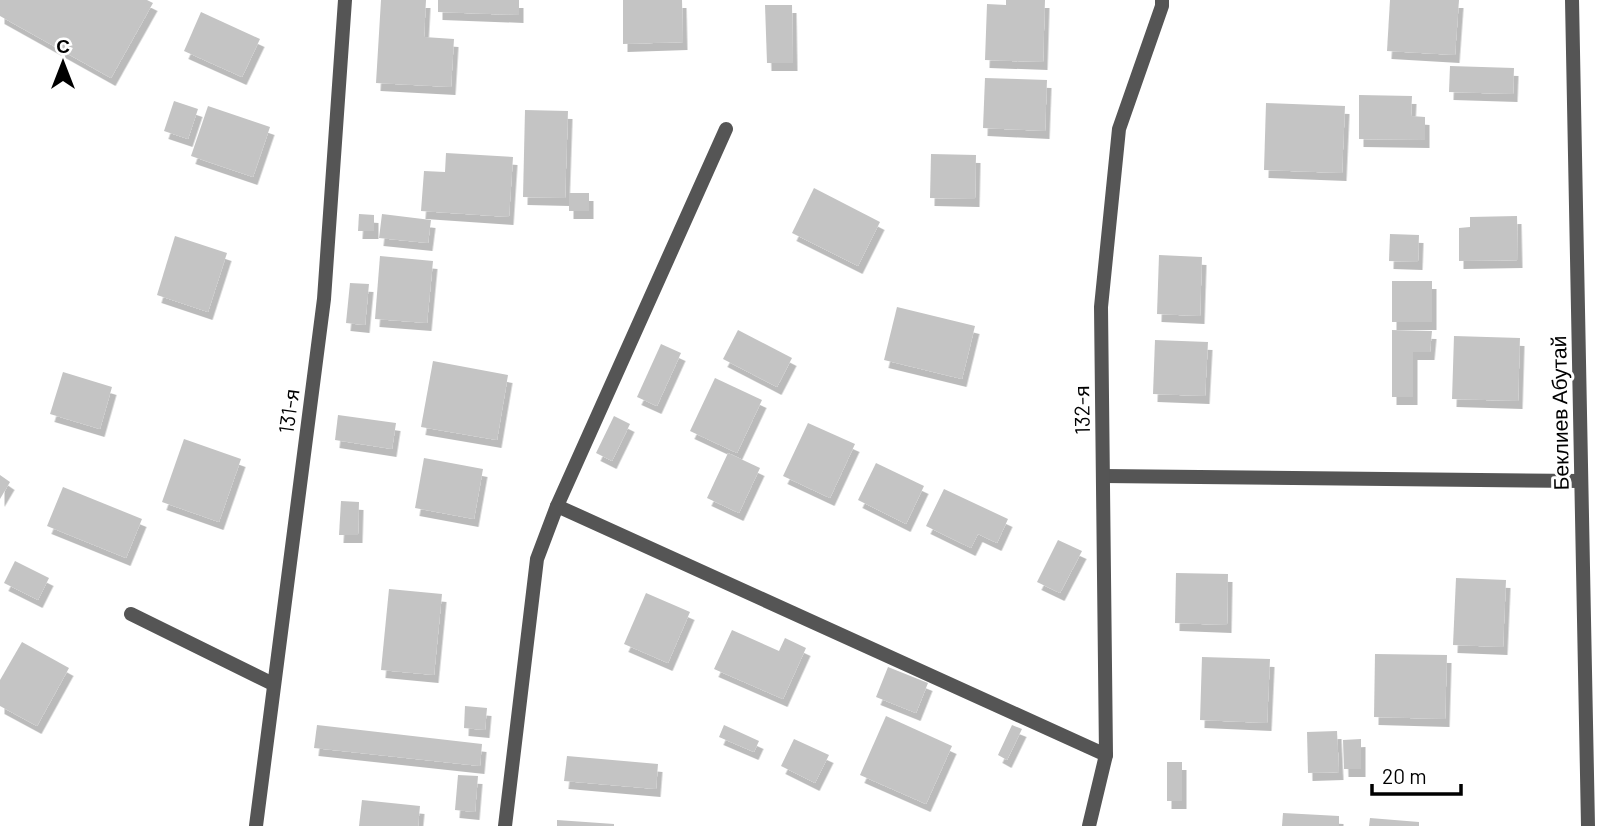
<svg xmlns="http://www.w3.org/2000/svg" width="1624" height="826" font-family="Barlow,sans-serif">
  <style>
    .building { fill: #c4c4c4; filter: url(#shadow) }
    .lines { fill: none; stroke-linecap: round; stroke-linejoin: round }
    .lane { stroke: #555; stroke-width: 14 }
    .street { stroke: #555; stroke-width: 14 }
    .labels { text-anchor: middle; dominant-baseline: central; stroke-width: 6; stroke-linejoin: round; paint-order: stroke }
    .street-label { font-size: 21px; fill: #000; stroke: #fff }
  </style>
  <defs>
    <filter id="shadow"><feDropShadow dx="4.5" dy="8" stdDeviation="0" flood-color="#0004"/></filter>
  </defs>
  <rect width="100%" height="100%" fill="#fff"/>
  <!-- building -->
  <g class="building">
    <path d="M0,0h147l6,3 -42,75 -111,-62z"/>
    <path d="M381,0h45l-2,37 30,2 -3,48 -75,-4z"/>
    <path d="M438,0h81v15l-81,-3z"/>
    <path d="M623,0h59l1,42 -60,2z"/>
    <path d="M1006,0h39l-2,62 -58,-2 2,-56 19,1z"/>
    <path d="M1390,0h69l-4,55 -68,-4z"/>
    <path d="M765,5h27l1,58h-26z"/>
    <path d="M201,12l59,27 -18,38 -58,-26z"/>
    <path d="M1450,66l64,2 -1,26 -64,-2z"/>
    <path d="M985,78l62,2 -2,51 -62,-3z"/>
    <path d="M1359,95l53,1 -1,20 14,1v23l-66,-1z"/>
    <path d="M174,101l24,8 -10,30 -24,-8z"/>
    <path d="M1266,103l79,3 -3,67 -78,-3z"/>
    <path d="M208,106l62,21 -17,50 -62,-21z"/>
    <path d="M525,110l43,1 -3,87 -42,-1z"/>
    <path d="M446,153l67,4 -4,60 -88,-6 3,-40 21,1z"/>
    <path d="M931,154l45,1 -1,44 -45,-1z"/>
    <path d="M814,188l66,34 -22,44 -66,-33z"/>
    <rect x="569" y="193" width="20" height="18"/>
    <path d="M359,214l15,1v16h-16z"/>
    <path d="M382,214l49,6 -3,23 -49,-5z"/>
    <path d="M1517,216l1,44 -59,1v-33l11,-1v-10z"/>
    <path d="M1390,234l29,1 -1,27 -29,-1z"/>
    <path d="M175,236l52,17 -19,59 -51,-17z"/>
    <path d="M1159,255l43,2 -2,59 -43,-2z"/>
    <path d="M380,256l53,5 -6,62 -52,-4z"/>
    <rect x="1392" y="281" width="40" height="41"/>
    <path d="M350,283l19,1 -4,41 -19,-2z"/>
    <path d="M897,307l78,19 -13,53 -78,-19z"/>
    <path d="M738,330l54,28 -15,29 -54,-28z"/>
    <path d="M1392,330l40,1 -2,21h-17v45h-21z"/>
    <path d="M1454,336l66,2 -2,63 -66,-2z"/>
    <path d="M1155,340l53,2 -3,54 -52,-2z"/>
    <path d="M661,344l20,9 -24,53 -20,-9z"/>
    <path d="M433,361l75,14 -11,65 -76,-13z"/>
    <path d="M63,372l49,15 -12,42 -50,-15z"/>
    <path d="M715,378l47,22 -25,53 -47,-22z"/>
    <path d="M338,415l58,8 -4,26 -57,-9z"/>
    <path d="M614,416l16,8 -18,37 -16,-8z"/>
    <path d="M808,423l47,21 -25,54 -47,-22z"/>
    <path d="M184,439l57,20 -22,63 -57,-20z"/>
    <path d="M728,453l32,15 -21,45 -32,-15z"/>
    <path d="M424,458l59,11 -9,50 -59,-11z"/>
    <path d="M876,463l48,23 -18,38 -48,-24z"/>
    <path d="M0,475l10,7 -10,17z"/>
    <path d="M63,487l79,32 -16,39 -79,-32z"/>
    <path d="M944,489l64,30 -11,24 -19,-9 -7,14 -45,-22z"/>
    <path d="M341,501l18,1 -1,33h-19z"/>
    <path d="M1058,540l24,11 -22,42 -23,-11z"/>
    <path d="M15,561l34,17 -11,22 -34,-17z"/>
    <path d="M1176,573l52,1 -1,51 -52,-2z"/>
    <path d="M1456,578l50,2 -3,67 -50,-2z"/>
    <path d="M389,589l53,5 -8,81 -53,-5z"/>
    <path d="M646,593l44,19 -22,51 -44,-19z"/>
    <path d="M732,630l47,21 6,-13 21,10 -23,51 -69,-30z"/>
    <path d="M22,642l47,26 -32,58 -37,-20v-26z"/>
    <path d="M1375,654l72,1 -2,64 -71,-2z"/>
    <path d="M1202,657l68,2 -3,64 -67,-3z"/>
    <path d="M888,667l40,16 -12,30 -40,-16z"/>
    <path d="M465,706l22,2 -2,22 -21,-2z"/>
    <path d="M886,716l66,30 -26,58 -66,-29z"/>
    <path d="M317,725l165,19 -2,22 -166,-18z"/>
    <path d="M724,725l35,16 -5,11 -35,-15z"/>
    <path d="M1012,725l10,4 -15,31 -9,-5z"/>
    <path d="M1337,731l2,41 -31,1 -1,-41z"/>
    <path d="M794,739l35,16 -14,28 -34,-17z"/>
    <path d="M1361,739v30h-17l-1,-29z"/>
    <path d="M567,756l91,8 -2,25 -92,-8z"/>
    <rect x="1167" y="762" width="15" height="39"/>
    <path d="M458,775l20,1 -3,36 -20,-2z"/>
    <path d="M362,800l58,6 -2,20h-59z"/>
    <path d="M1283,813l56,3v10h-57z"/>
    <path d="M1370,818l49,4v4h-50z"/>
    <path d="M557,820l57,4v2h-57z"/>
  </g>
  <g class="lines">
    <!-- lane -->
    <g class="lane">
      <path d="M1103,476l478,5"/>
      <path d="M131,614l142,70"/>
    </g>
    <!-- street -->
    <g class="street">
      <path d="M1572,0l16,826"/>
      <path d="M557,506l549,249"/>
      <path d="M256,826l68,-527 21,-299"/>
      <path d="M505,826l32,-267 20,-53 169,-377"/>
      <path d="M1089,826l17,-71 -5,-448 18,-178 43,-123v-6"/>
    </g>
  </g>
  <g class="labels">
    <!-- street labels -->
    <g class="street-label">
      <text transform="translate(1081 410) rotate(-91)">132-я</text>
      <text transform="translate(288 411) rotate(-82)">131-я</text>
      <text transform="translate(1559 413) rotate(-91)">Беклиев Абутай</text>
    </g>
  </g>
  <!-- north arrow -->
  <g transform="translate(63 63)" stroke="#ffffff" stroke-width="5" paint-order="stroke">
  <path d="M0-5L12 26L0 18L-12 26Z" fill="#000000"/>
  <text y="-10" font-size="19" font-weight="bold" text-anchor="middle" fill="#000000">С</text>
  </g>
  <!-- scale -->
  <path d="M1372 784v10h89v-10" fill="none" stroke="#000000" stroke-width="3.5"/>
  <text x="1382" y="784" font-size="21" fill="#000000" stroke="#ffffff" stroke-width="5" paint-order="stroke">20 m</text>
</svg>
